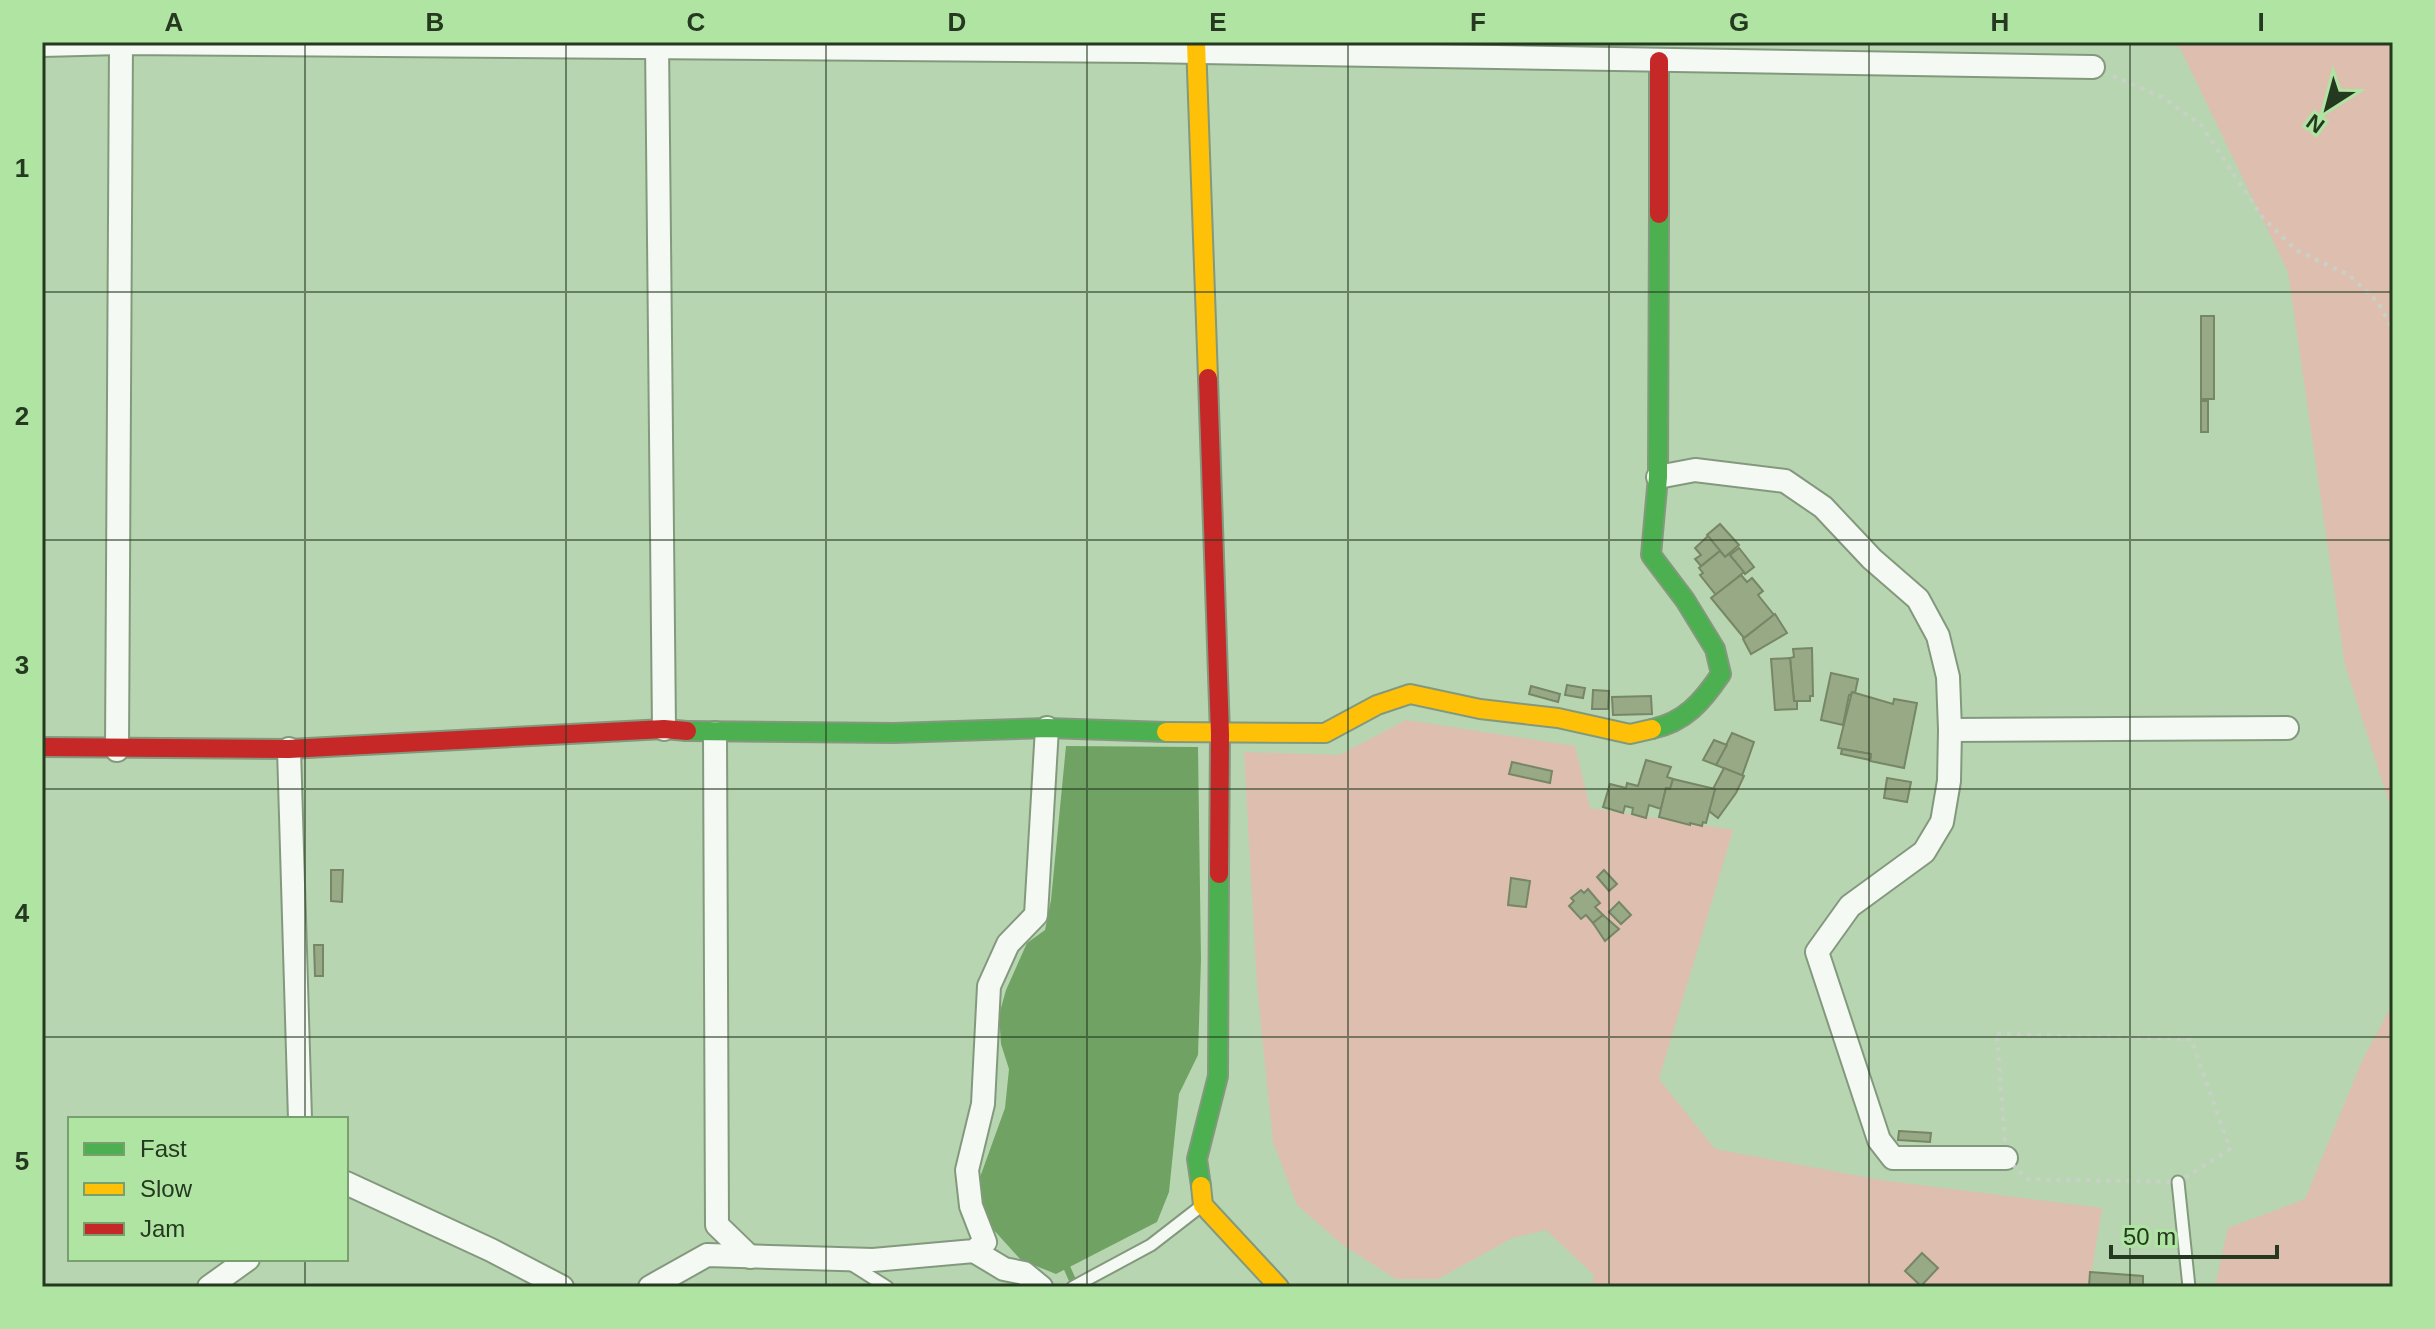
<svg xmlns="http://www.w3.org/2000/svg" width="2435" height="1329" font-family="Arial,sans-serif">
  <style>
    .green { fill: #debeae }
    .water { fill: #70a363 }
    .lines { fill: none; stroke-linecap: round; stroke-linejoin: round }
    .stream { stroke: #70a363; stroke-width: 7 }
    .building { fill: #98a986; stroke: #768666; stroke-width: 2 }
    .lane-casing { stroke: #83997d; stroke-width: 15 }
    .street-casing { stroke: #83997d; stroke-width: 26 }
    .fast-casing { stroke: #83997d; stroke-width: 22 }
    .slow-casing { stroke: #83997d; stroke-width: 22 }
    .jam-casing { stroke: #83997d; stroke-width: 22 }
    .path { stroke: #c8d1c5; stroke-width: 4; stroke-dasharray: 4 6; stroke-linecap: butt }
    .lane { stroke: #f4f9f3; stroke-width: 11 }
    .street { stroke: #f4f9f3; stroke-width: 22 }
    .fast { stroke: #4caf50; stroke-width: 18 }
    .slow { stroke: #ffc107; stroke-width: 18 }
    .jam { stroke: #c62828; stroke-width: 18 }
    .grid { fill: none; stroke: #24391f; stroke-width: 2; stroke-opacity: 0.55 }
    .neatline { fill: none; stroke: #24391f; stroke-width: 3 }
    .grid-label { font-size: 26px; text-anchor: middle; font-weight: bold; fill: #24391f }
  </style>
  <rect width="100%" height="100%" fill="#b8d5b1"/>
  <!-- green -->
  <g class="green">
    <path d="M2168,42h224l1,773 -48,-150 -57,-393 -108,-224z"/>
    <path d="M1406,720l169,26 15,62 143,22 -74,249 56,70 165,31 222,28 -13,79h-497l2,-12 -48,-45 -34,8 -74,41h-42l-53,-34 -46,-40 -24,-63 -16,-156 -13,-234 95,3z"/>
    <path d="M2393,1003v284h-178l13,-59 77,-29 57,-138z"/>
  </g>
  <!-- water -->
  <path class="water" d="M1066,746l132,1 3,213 -3,95 -19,39 -10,98 -12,30 -101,52 -35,-14 -30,-33 -16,-36 30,-83 4,-39 -8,-25 -2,-29 7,-25 21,-47 18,-13 6,-30z"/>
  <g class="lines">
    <!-- stream -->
    <path class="stream" d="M1064,1261l11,25"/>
  </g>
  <!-- building -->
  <g class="building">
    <rect x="2201" y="316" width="13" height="83"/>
    <rect x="2201" y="401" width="7" height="31"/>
    <path d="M1720,524l19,21 -14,12 -18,-22z"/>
    <path d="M1708,536l12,15 -19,15 -6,-7 6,-4 -6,-7z"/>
    <path d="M1739,548l15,19 -9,7 -15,-19z"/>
    <path d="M1720,551l5,6 4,-3 15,18 -28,23 -16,-20 3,-2 -4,-5z"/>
    <path d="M1741,575l6,7 5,-4 11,13 -5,4 16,20 -30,23 -33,-40z"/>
    <path d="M1775,614l12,19 -36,21 -8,-15z"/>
    <path d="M1812,648l1,48h-3v5h-16l-4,-43 4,-1 -1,-8z"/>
    <path d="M1790,658l4,43h3v8l-22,1 -4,-51z"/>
    <path d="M1831,673l27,6 -3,14 -6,2 -6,30 -22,-5z"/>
    <path d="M1567,685l18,3 -2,10 -18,-3z"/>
    <path d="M1531,686l29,8 -2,8 -29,-8z"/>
    <path d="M1593,690l16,1 -1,18h-16z"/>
    <path d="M1852,692l41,12 1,-5 23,4 -13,65 -34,-7 1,-7 -33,-6z"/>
    <path d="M1651,696l1,18 -39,1 -1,-18z"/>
    <path d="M1732,733l22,9 -12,34 -26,-11z"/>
    <path d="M1714,740l13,5 -11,20 -13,-5z"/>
    <path d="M1842,749l29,5 -1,6 -29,-6z"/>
    <path d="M1646,760l25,7 -4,10 6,2 -3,10 -4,-1 -5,21 -12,-4 -3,13 -14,-4 1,-6 -8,-2 -2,7 -20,-6 7,-23 16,4 1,-5 11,3z"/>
    <path d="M1512,762l40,9 -2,12 -41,-9z"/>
    <path d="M1724,768l20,8 -8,17 -18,25 -9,-7 6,-22h-2z"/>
    <path d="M1887,778l24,4 -4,20 -23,-4z"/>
    <path d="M1673,779l42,10 -9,34 -3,-1 -1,4 -12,-3v2l-31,-8 7,-29 4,1z"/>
    <path d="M331,870h12l-1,32 -11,-1z"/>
    <path d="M1604,870l13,14 -8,7 -12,-14z"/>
    <path d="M1511,878l19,3 -4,26 -18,-2z"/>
    <path d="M1588,889l12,14 -5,4 8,8 -10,8 -7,-8 -5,4 -12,-13 5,-5 -3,-3 10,-8 3,3z"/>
    <path d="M1619,902l12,13 -10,9 -12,-12z"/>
    <path d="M1603,915l16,14 -14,12 -12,-18z"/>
    <path d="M314,945h9v31h-8z"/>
    <path d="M1899,1131l32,2 -1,9 -32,-2z"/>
    <path d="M1922,1253l16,15 -17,18 -16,-15z"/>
    <path d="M2090,1272l53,4v11h-54z"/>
  </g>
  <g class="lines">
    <defs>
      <g id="lane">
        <path d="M2178,1182l11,105"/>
        <path d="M849,1263l38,24"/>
        <path d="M1073,1287l78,-42 49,-38"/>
      </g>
      <g id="street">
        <path d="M657,42l7,687"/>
        <path d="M42,45l79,-2 1022,8 950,16"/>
        <path d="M1658,477l37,-7 90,11 38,26 49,52 46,40 20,37 10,41 2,53 -1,51 -7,41 -18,30 -74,54 -33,46 62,188 14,18h113"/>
        <path d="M1950,730l337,-2"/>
        <path d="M715,733l2,492 33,32"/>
        <path d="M289,749l11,370"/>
        <path d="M117,750l4,-708"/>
        <path d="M346,1183l145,67 71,37"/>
        <path d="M974,1251l30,18 20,4 17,14"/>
        <path d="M209,1287l39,-28"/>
        <path d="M650,1287l57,-32 166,5 101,-9 11,-9 -14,-36 -4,-36 16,-66 6,-118 19,-42 28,-29 11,-187"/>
      </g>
      <g id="fast">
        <path d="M1652,729c33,-7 50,-27 69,-55l-6,-25 -30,-49 -34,-45 7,-78 1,-263"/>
        <path d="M687,731l207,2 153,-5 119,4"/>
        <path d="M1201,1186l-4,-27 21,-83 1,-202"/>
      </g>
      <g id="slow">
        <path d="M1196,42l12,336"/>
        <path d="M1166,732l159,1 52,-28 33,-11 70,15 78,9 72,16 22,-5"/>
        <path d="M1201,1186l2,19 76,82"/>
      </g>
      <g id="jam">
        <path d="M1659,214v-153"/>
        <path d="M1208,378l12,356 -1,140"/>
        <path d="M42,747l247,2 375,-20 23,2"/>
      </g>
    </defs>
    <!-- lane casing -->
    <use href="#lane" class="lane-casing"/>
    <!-- street casing -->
    <use href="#street" class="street-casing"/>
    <!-- fast casing -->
    <use href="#fast" class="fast-casing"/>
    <!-- slow casing -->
    <use href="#slow" class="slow-casing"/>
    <!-- jam casing -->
    <use href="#jam" class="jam-casing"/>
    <!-- path -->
    <g class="path">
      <path d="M2113,76l51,22 37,27 62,93 33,32 53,25 29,27 15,28"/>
      <path d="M1997,1034l194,5 39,110 -52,33 -151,-3 -21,-21z"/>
    </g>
    <!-- lane -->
    <use href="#lane" class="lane"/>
    <!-- street -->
    <use href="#street" class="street"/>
    <!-- fast -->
    <use href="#fast" class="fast"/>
    <!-- slow -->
    <use href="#slow" class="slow"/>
    <!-- jam -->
    <use href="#jam" class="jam"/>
  </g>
  <!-- grid -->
  <path class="grid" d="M305,42v1077M566,42v1245M826,42v1245M1087,42v1245M1348,42v1245M1609,42v1245M1869,42v1245M2130,42v1245M42,292h2351M42,540h2351M42,789h2351M42,1037h2351M305,1259v28"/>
  <!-- border -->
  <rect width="2435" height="1329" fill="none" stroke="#afe4a2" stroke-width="88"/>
  <!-- legend -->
  <rect x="68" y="1117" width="280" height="144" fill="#afe4a2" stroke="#77a06e" stroke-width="2"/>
  <rect x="84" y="1143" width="40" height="12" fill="#4caf50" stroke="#77a06e" stroke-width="2"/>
  <text x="140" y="1157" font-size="24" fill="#24391f">Fast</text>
  <rect x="84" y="1183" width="40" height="12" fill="#ffc107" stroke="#77a06e" stroke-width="2"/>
  <text x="140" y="1197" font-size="24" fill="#24391f">Slow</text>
  <rect x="84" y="1223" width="40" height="12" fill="#c62828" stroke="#77a06e" stroke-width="2"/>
  <text x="140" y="1237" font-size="24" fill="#24391f">Jam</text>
  <!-- north arrow -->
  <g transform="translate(2327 108) rotate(216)" stroke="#afe4a2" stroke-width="6" paint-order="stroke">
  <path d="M0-6L14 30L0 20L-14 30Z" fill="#24391f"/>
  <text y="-12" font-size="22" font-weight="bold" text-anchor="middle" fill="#24391f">N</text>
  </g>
  <!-- scale -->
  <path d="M2111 1245v12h166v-12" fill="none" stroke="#24391f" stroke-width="4"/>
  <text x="2123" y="1245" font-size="24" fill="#24391f" stroke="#afe4a2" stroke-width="6" paint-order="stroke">50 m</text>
  <rect x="44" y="44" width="2347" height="1241" class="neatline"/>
  <g class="grid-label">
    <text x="174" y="31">A</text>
    <text x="435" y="31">B</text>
    <text x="696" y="31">C</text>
    <text x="957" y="31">D</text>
    <text x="1218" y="31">E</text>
    <text x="1478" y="31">F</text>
    <text x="1739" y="31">G</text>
    <text x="2000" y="31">H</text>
    <text x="2261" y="31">I</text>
    <text x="22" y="177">1</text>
    <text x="22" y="425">2</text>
    <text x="22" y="674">3</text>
    <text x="22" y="922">4</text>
    <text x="22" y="1170">5</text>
  </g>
</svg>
